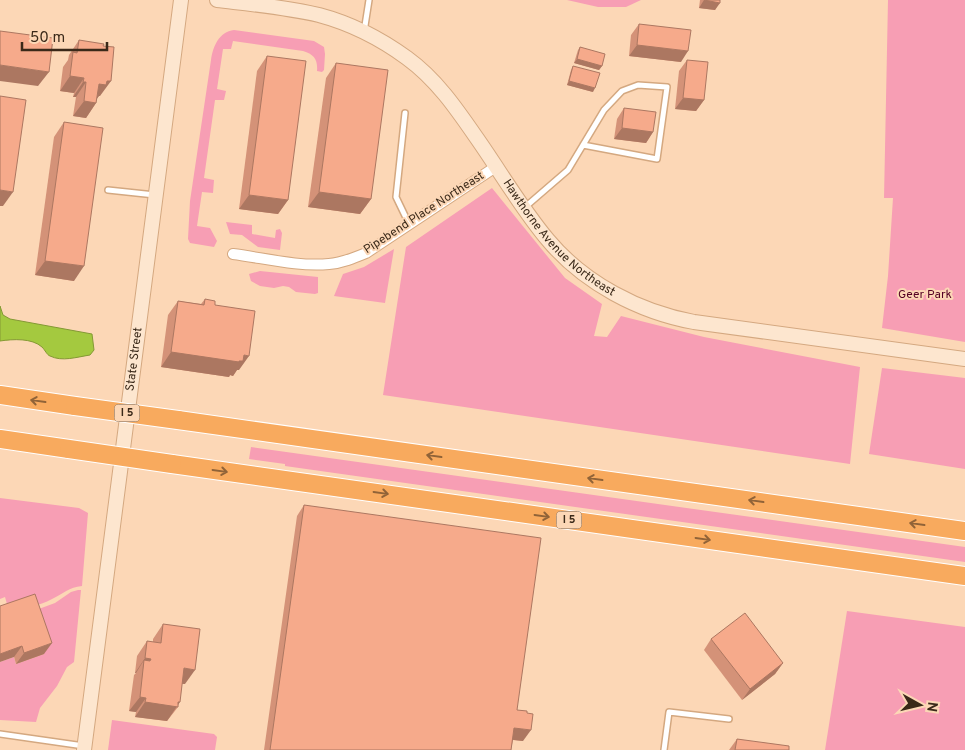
<svg xmlns="http://www.w3.org/2000/svg" width="965" height="750" font-family="Overpass,sans-serif">
  <style>
    .green { fill: #f79eb4 }
    .water { fill: #a4c93f; stroke: #849934 }
    .lines { fill: none; stroke-linecap: round; stroke-linejoin: round }
    .service-casing { stroke: #d4a880; stroke-width: 8 }
    .minor-casing { stroke: #d4a880; stroke-width: 12 }
    .secondary-casing { stroke: #d4a880; stroke-width: 16 }
    .motorway-casing { stroke: #fff; stroke-width: 20 }
    .service { stroke: #fff; stroke-width: 5 }
    .minor { stroke: #fff; stroke-width: 10 }
    .secondary { stroke: #fde6cf; stroke-width: 14 }
    .motorway { stroke: #f8aa5e; stroke-width: 18 }
    .motorway-bridge-casing { stroke: #fff; stroke-width: 20; stroke-linecap: butt }
    .motorway-bridge { stroke: #f8aa5e; stroke-width: 18 }
    .wall { fill: #d49278 }
    .shaded-wall { fill: #ac7761 }
    .building { fill: #f6aa8b; stroke: #ac7761 }
    .oneway { stroke: #906338 }
    .labels { text-anchor: middle; dominant-baseline: central; stroke-width: 4; stroke-linejoin: round; paint-order: stroke }
    .shield { fill: #fcd7b6; stroke: #745d48; stroke-width: 1 }
    .shield-label { font-size: 11px; font-weight: bold; fill: #3a2919 }
    .street-label { font-size: 12px; fill: #3a2919; stroke: #fcd7b6 }
    .park-label { font-size: 12px; fill: #540024; stroke: #fcd7b6 }
  </style>
  <rect width="100%" height="100%" fill="#fcd7b6"/>
  <!-- green -->
  <g class="green">
    <path d="M567,0h74l-15,7h-28z"/>
    <path d="M888,0h77v342l-83,-14 6,-52 5,-78h-9z"/>
    <path d="M234,30l80,11 10,6 1,7 -1,16 -2,2 -5,-1c1,-11 -3,-17 -14,-20l-70,-10 -2,8h-8l-6,40 9,2 -2,9h-9l-11,78 10,2 -1,13 -11,-1 -5,34 13,2 7,13 -3,6 -24,-4 -2,-4 2,-38 21,-141c2,-14 8,-28 23,-30z"/>
    <path d="M492,188l73,90 37,26 -8,32 13,1 14,-21 83,21 156,30 -10,97 -467,-69 23,-148z"/>
    <path d="M226,222l26,3v9l23,4 1,-8 4,-1 2,4 -2,17 -22,-3 -16,-12 -12,-1z"/>
    <path d="M394,249l-9,54 -51,-7 9,-22 21,-7z"/>
    <path d="M260,271l58,6v16l-3,1 -19,-2 -7,-5 -6,-1 -9,2 -14,-2 -9,-5 -2,-7z"/>
    <path d="M882,368l83,10v91l-96,-15z"/>
    <path d="M251,447l714,100v15l-680,-96v-2l-36,-5z"/>
    <path d="M0,498l79,10 9,5 -6,73c-13,1 -19,8 -30,13 -13,7 -28,10 -43,12l-4,-14 -5,2z"/>
    <path d="M78,590h3l-7,72 -7,5 -10,19 -17,22 -4,14 -36,-2v-58l14,-5 2,7 28,-10 -8,-44 19,-7 16,-11z"/>
    <path d="M847,611l118,16v123h-140z"/>
    <path d="M112,720l102,14 3,3 -2,13h-107z"/>
  </g>
  <!-- water -->
  <path class="water" d="M0,306l3,9 7,4 82,15 2,16 -4,5c-13,2 -28,7 -40,1 -3,-1 -5,-6 -8,-9 -10,-9 -29,-8 -42,-6z"/>
  <g class="lines">
    <defs>
      <g id="service">
        <path d="M364,32l5,-32"/>
        <path d="M405,113l-9,84 13,27"/>
        <path d="M108,190l47,5"/>
        <path d="M524,208l44,-38 36,-60 18,-19 16,-6 29,2 -10,72 -74,-14"/>
        <path d="M0,734l84,12"/>
        <path d="M664,750l5,-38 60,7"/>
      </g>
      <path id="minor" d="M233,254c31,4 65,13 96,10 13,-1 25,-6 37,-11l131,-87"/>
      <g id="secondary">
        <path id="s1" d="M217,0c34,4 68,7 102,15 30,8 62,24 88,43 29,21 49,50 69,79 24,34 45,71 72,103 36,43 91,72 146,82l271,37"/>
        <path id="s2" d="M84,750l97,-750"/>
      </g>
      <g id="motorway">
        <path d="M0,395l75,11"/>
        <path d="M178,420l787,111"/>
        <path d="M0,439l69,10"/>
        <path d="M172,464l793,112"/>
      </g>
    </defs>
    <!-- service casing -->
    <use href="#service" class="service-casing"/>
    <!-- minor casing -->
    <use href="#minor" class="minor-casing"/>
    <!-- secondary casing -->
    <use href="#secondary" class="secondary-casing"/>
    <!-- motorway casing -->
    <use href="#motorway" class="motorway-casing"/>
    <!-- service -->
    <use href="#service" class="service"/>
    <!-- minor -->
    <use href="#minor" class="minor"/>
    <!-- secondary -->
    <use href="#secondary" class="secondary"/>
    <!-- motorway -->
    <use href="#motorway" class="motorway"/>
    <defs>
      <g id="motorway-bridge">
        <path d="M75,406l103,14"/>
        <path d="M69,449l103,15"/>
      </g>
    </defs>
    <!-- motorway-bridge casing -->
    <use href="#motorway-bridge" class="motorway-bridge-casing"/>
    <!-- motorway-bridge -->
    <use href="#motorway-bridge" class="motorway-bridge"/>
  </g>
  <!-- wall -->
  <g class="wall">
    <path d="M700,0h20l-5,10 -16,-2z"/>
    <path d="M639,24l42,38 -52,-6 2,-21z"/>
    <path d="M79,40l21,56h-1l-2,2 -1,5 -10,15 -13,-2 3,-19h-3l1,-4 -14,-2 3,-24 5,-7 1,-5z"/>
    <path d="M580,47l22,19 -3,4 -25,-7 4,-13z"/>
    <path d="M267,56l21,144 -10,14 -39,-5 18,-138z"/>
    <path d="M687,60l17,40 -8,11 -21,-2 4,-38z"/>
    <path d="M336,63l35,136 -11,15 -52,-7 18,-129z"/>
    <path d="M573,66l20,26 -26,-7 4,-15z"/>
    <path d="M624,108l29,24 -7,11 -32,-4 3,-20z"/>
    <path d="M64,122l10,159 -39,-6 19,-138z"/>
    <path d="M205,299l10,6 24,65h-2l-4,6 -3,-1 -1,2 -68,-10 7,-52 10,-14 23,3z"/>
    <path d="M304,505l213,205 6,31 -10,-1 -2,10h-247l33,-234z"/>
    <path d="M0,606l44,48 -28,10z"/>
    <path d="M163,624l22,60h-3l-4,23 -11,14 -32,-4 1,-5 -7,-1 5,-36 2,-2h-1l2,-17 10,-15 6,1v-3z"/>
    <path d="M711,639l72,24 -8,11 -33,26 -38,-50z"/>
    <path d="M737,739l52,11h-60z"/>
  </g>
  <!-- shaded-wall -->
  <g class="shaded-wall">
    <path d="M704,0l16,3 -5,7 -16,-2z"/>
    <path d="M637,45l51,6 -7,11 -52,-6z"/>
    <path d="M577,59l25,7 -3,4 -25,-7z"/>
    <path d="M0,65l49,7 -11,14 -38,-5z"/>
    <path d="M70,76l14,2 -10,15 -14,-2z"/>
    <path d="M107,81h4l-11,15h-1l-3,4 3,-16z"/>
    <path d="M569,81l26,7 -2,4 -26,-7z"/>
    <path d="M83,82h3l-10,15h-3z"/>
    <path d="M683,98l21,2 -8,11 -21,-2z"/>
    <path d="M84,101l12,2 -10,15 -13,-2z"/>
    <path d="M622,128l31,4 -7,11 -32,-4z"/>
    <path d="M0,190l13,2 -10,14h-3z"/>
    <path d="M319,192l52,7 -11,15 -52,-7z"/>
    <path d="M249,195l39,5 -10,14 -39,-5z"/>
    <path d="M45,261l39,5 -10,15 -39,-6z"/>
    <path d="M171,352l73,3 5,1 -10,14h-2l-4,6 -3,-1 -1,2 -68,-10z"/>
    <path d="M52,643l-8,11 -28,10 8,-11z"/>
    <path d="M22,646l-8,11 -14,5v-8z"/>
    <path d="M145,658l6,1 -8,11 1,-10 -8,13h-1z"/>
    <path d="M783,663l-8,11 -33,26 8,-11z"/>
    <path d="M184,668l11,2 -10,14 -11,-1z"/>
    <path d="M140,697l6,1 -10,14 -7,-1z"/>
    <path d="M145,702h35l-13,19 -32,-4z"/>
    <path d="M514,728l17,2 -8,11 -16,-2z"/>
  </g>
  <!-- building -->
  <g class="building">
    <path d="M704,0h16v3z"/>
    <path d="M639,24l52,6 -3,21 -51,-6z"/>
    <path d="M0,31l53,7 -4,34 -49,-7z"/>
    <path d="M79,40l25,4 -1,2 11,1 -3,34h-4l-1,4 -7,-1 -3,19 -12,-2 2,-19h-3l1,-4 -14,-2 3,-24 4,1z"/>
    <path d="M580,47l25,7 -3,12 -25,-7z"/>
    <path d="M267,56l39,5 -18,139 -39,-5z"/>
    <path d="M687,60l21,2 -4,38 -21,-2z"/>
    <path d="M336,63l52,7 -17,129 -52,-7z"/>
    <path d="M573,66l27,7 -5,15 -26,-7z"/>
    <path d="M0,96l26,4 -13,92 -13,-2z"/>
    <path d="M624,108l32,4 -3,20 -31,-4z"/>
    <path d="M64,122l39,6 -19,138 -39,-5z"/>
    <path d="M205,299l10,2v4l40,6 -6,45 -5,-1 -1,6h-4v1l-68,-10 7,-51 26,4z"/>
    <path d="M304,505l237,33 -24,172 10,1v2l6,1 -2,16 -17,-2 -3,22h-241z"/>
    <path d="M35,594l17,49 -28,10 -2,-7 -22,8v-48z"/>
    <path d="M745,613l38,50 -33,26 -39,-50z"/>
    <path d="M163,624l37,5 -5,41 -11,-2 -4,34h-2v5l-33,-5 1,-4 -6,-1 4,-37 6,1 1,-2 -6,-1 2,-17 14,2z"/>
    <path d="M737,739l52,7v4h-54z"/>
  </g>
  <!-- one-way arrows -->
  <defs><path id="oneway-shaft" d="M-6 0H5M1.5-3L5.5 0L1.5 3" fill="none" stroke-width="1.6" stroke-linecap="round" stroke-linejoin="round" transform="scale(1.25)"/></defs>
  <g class="oneway">
    <use href="#oneway-shaft" transform="translate(38 401) rotate(-172)"/>
    <use href="#oneway-shaft" transform="translate(434 456) rotate(-172)"/>
    <use href="#oneway-shaft" transform="translate(220 471) rotate(8)"/>
    <use href="#oneway-shaft" transform="translate(595 479) rotate(-172)"/>
    <use href="#oneway-shaft" transform="translate(381 493) rotate(8)"/>
    <use href="#oneway-shaft" transform="translate(756 501) rotate(-172)"/>
    <use href="#oneway-shaft" transform="translate(542 516) rotate(8)"/>
    <use href="#oneway-shaft" transform="translate(917 524) rotate(-172)"/>
    <use href="#oneway-shaft" transform="translate(703 539) rotate(8)"/>
  </g>
  <g class="labels">
    <!-- shield labels -->
    <g class="shield">
      <rect x="114.5" y="404.5" width="25" height="17" rx="4"/>
      <rect x="556.5" y="511.5" width="25" height="17" rx="4"/>
    </g>
    <g class="shield-label">
      <text x="127" y="413">I 5</text>
      <text x="569" y="520">I 5</text>
    </g>
    <!-- street labels -->
    <g class="street-label">
      <text transform="translate(424 213) rotate(-33)">Pipebend Place Northeast</text>
      <text stroke="none"><textPath href="#s1" startOffset="439">Hawthorne Avenue Northeast</textPath></text>
      <text stroke="none"><textPath href="#s2" startOffset="394">State Street</textPath></text>
    </g>
    <!-- park labels -->
    <g class="park-label">
      <text x="925" y="295">Geer Park</text>
    </g>
  </g>
  <!-- north arrow -->
  <g transform="translate(920 705) rotate(98)" stroke="#fcd7b6" stroke-width="4" paint-order="stroke">
  <path d="M0-4L9 19L0 12L-9 19Z" fill="#3a2919"/>
  <text y="-8" font-size="14" font-weight="bold" text-anchor="middle" fill="#3a2919">N</text>
  </g>
  <!-- scale -->
  <path d="M22 42v8h85v-8" fill="none" stroke="#3a2919" stroke-width="2.5"/>
  <text x="30" y="42" font-size="15" fill="#3a2919" stroke="#fcd7b6" stroke-width="4" paint-order="stroke">50 m</text>
</svg>
